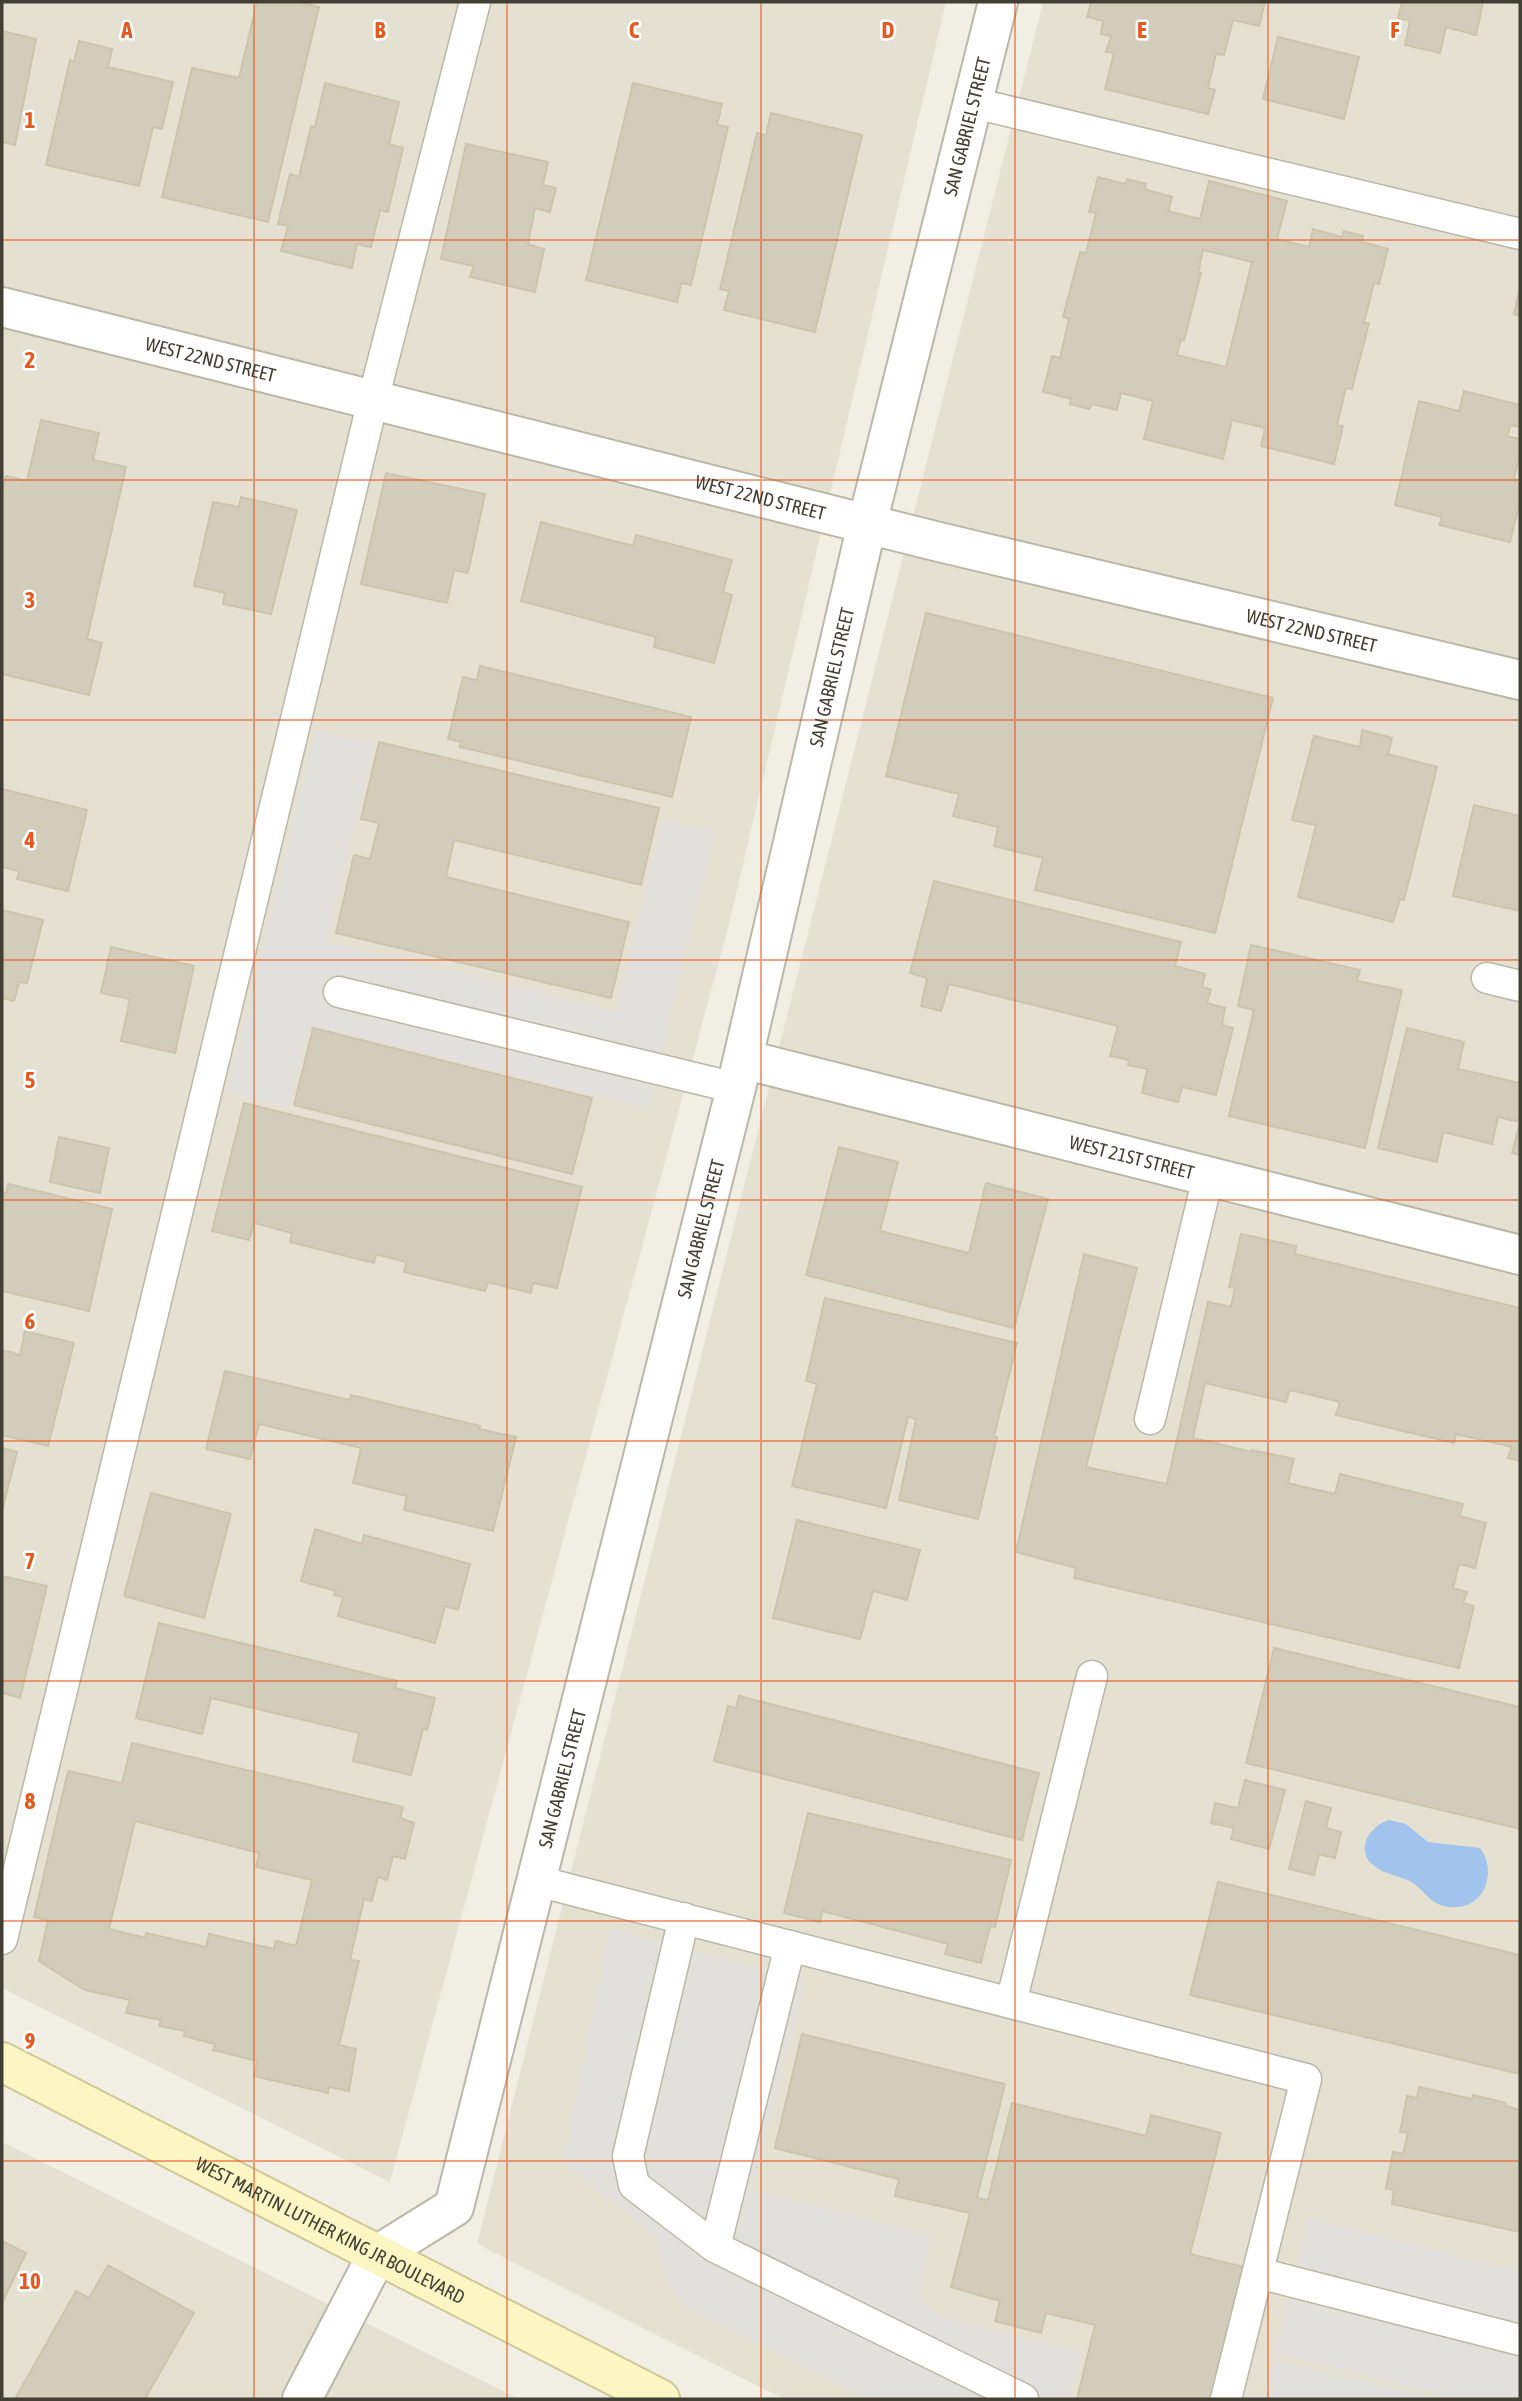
<svg xmlns="http://www.w3.org/2000/svg" width="1522" height="2401" font-family="'Asap Condensed',sans-serif">
  <style>
    .residential { fill: #e4e1d2 }
    .parking { fill: #e1e0dc }
    .water { fill: #a2c3eb }
    .building { fill: #d2ccba; stroke: #ccc4ad; stroke-width: 2; fill-rule: evenodd }
    .lines { fill: none; stroke-linecap: round; stroke-linejoin: round }
    .service-casing { stroke: #bbb7a7; stroke-width: 33 }
    .minor-casing { stroke: #bbb7a7; stroke-width: 42 }
    .secondary-casing { stroke: #cfc796; stroke-width: 42 }
    .service { stroke: #fff; stroke-width: 30 }
    .minor { stroke: #fff; stroke-width: 38 }
    .secondary { stroke: #fbf6c3; stroke-width: 38 }
    .grid { fill: none; stroke: #e5591f; stroke-width: 2; stroke-opacity: 0.55 }
    .labels { text-anchor: middle; dominant-baseline: central; stroke-width: 5; stroke-linejoin: round; paint-order: stroke }
    .street-label { font-size: 19px; fill: #423f34; stroke: #fff }
    .grid-label { font-size: 23px; text-anchor: middle; font-weight: bold; fill: #e5591f; stroke: #fff; stroke-width: 5; stroke-linejoin: round; paint-order: stroke }
  </style>
  <rect width="100%" height="100%" fill="#f1efe4"/>
  <!-- residential -->
  <g class="residential">
    <path d="M2,2h944l-218,926 -338,1254 -388,-194z"/>
    <path d="M1043,2h477v2397h-736l-307,-155z"/>
    <path d="M2,2142l517,257h-517z"/>
  </g>
  <!-- parking -->
  <g class="parking">
    <path d="M316,731l58,14 -48,196 290,71 47,-192 51,12 -67,276 -338,-83 -21,83 -60,-16z"/>
    <path d="M610,1929l195,52 -54,208 179,47 -10,49v14l10,10 13,9 139,35 -13,46h-199l-186,-93 -19,-32 -11,-40 -91,-72z"/>
    <path d="M1309,2219l211,53v127h-58l-187,-46z"/>
    <path d="M1276,2360l154,37v2h-164z"/>
  </g>
  <!-- water -->
  <path class="water" d="M1389,1820l17,4 22,18 52,6c8,11 10,23 6,36 -6,21 -28,28 -48,20 -10,-5 -16,-15 -25,-21 -12,-7 -30,-9 -40,-18 -19,-16 -2,-40 16,-45z"/>
  <!-- building -->
  <g class="building">
    <path d="M257,2h42l20,5 -51,215 -106,-25 30,-129 47,10z"/>
    <path d="M1091,2h174l-6,24 -26,-6 -9,35 -8,-1 -8,34 7,2 -7,24 -103,-25 9,-36 -8,-1 5,-16 -10,-2 2,-13 -16,-4z"/>
    <path d="M1402,2h81l-7,33 -30,-8 -6,26 -35,-8 5,-24 -12,-3z"/>
    <path d="M2,31l34,8 -21,106 -13,-3z"/>
    <path d="M1278,37l81,20 -15,62 -81,-20z"/>
    <path d="M79,41l33,8 -4,18 65,15 -11,47 -9,-2 -14,59 -93,-21 24,-105 4,2z"/>
    <path d="M325,83l74,19 -10,42 14,4 -15,64 -8,-2 -9,37 -14,-3 -5,24 -71,-17 7,-25 -10,-2 12,-50 9,3 12,-51 4,1z"/>
    <path d="M633,83l89,21 -5,21 11,2 -37,158 -10,-2 -4,19 -91,-22z"/>
    <path d="M771,113l91,22 -47,197 -91,-22 5,-19 -9,-2 37,-156 9,2z"/>
    <path d="M466,144l82,18 -5,23 13,3 -6,24 -15,-4 -7,36 16,5 -9,43 -65,-15 4,-11 -33,-7z"/>
    <path d="M1098,177l27,7 2,-5 19,5 -2,5 28,8 -4,14 32,8 9,-38 78,20 -10,38 32,8 4,-18 29,8 2,-6 19,5 -1,6 26,7 -9,35 -5,-1 -10,40h5l-17,66 -6,-1 -9,37 6,1 -9,38 -73,-18 4,-18 -33,-8 -9,39 -79,-20 9,-38 -32,-8 -4,17 -25,-6 -3,5 -19,-5 1,-5 -28,-7 9,-36 8,2 9,-39 -6,-2 17,-65 6,1 10,-40 -7,-1zM1203,250l49,12 -26,105 -49,-12 4,-16 3,2 17,-68h-3z"/>
    <path d="M1520,287v29l-6,-2z"/>
    <path d="M1464,391l56,14v22l-9,-2 -4,11 13,3v13l-6,27 6,2v20l-10,41 -71,-17 3,-8 -47,-12 24,-104 40,10z"/>
    <path d="M41,420l58,13 -6,27 33,7 -39,172 15,4 -13,52 -87,-21v-182l4,-16 21,5z"/>
    <path d="M386,473l99,21 -17,79 -14,-3 -7,33 -86,-19z"/>
    <path d="M241,497l56,13 -26,104 -48,-10 2,-11 -31,-7 19,-84 26,5z"/>
    <path d="M541,522l92,24 3,-11 96,25 -9,32 9,3 -18,68 -60,-16 2,-10 -135,-36z"/>
    <path d="M926,613l347,85 -58,235 -180,-43 8,-32 -49,-12 4,-19 -45,-11 6,-22 -73,-18z"/>
    <path d="M480,666l211,51 -19,80 -212,-50 1,-5 -13,-3 15,-62 14,3z"/>
    <path d="M1362,730l30,8 -4,16 49,13 -33,133 -4,-1 -7,23 -95,-25 18,-72 -24,-5 22,-84 46,11z"/>
    <path d="M379,742l280,66 -18,77 -187,-45 -8,37 183,45 -18,76 -275,-65 18,-78 16,4 9,-36 -18,-4z"/>
    <path d="M2,789l85,21 -19,81 -51,-12 2,-8 -17,-4z"/>
    <path d="M1474,805l46,11v95l-67,-15z"/>
    <path d="M934,881l247,61 -6,24 30,8 -3,13 9,3 -4,13 18,5 -3,17 11,3 -17,67 -34,-8 -4,15 -36,-9 5,-24 -19,-4 1,-5 -19,-4 8,-30 -169,-42 -8,27 -20,-5 6,-28 -17,-5z"/>
    <path d="M2,910l41,10 -16,63 -8,-1 -5,19 -12,-3z"/>
    <path d="M1251,945l109,25 -3,11 45,9 -37,158 -136,-32 25,-106 -16,-4z"/>
    <path d="M111,947l83,19 -19,87 -54,-12 9,-42 -29,-6z"/>
    <path d="M313,1028l279,70 -20,76 -278,-69z"/>
    <path d="M1407,1028l57,14 -6,27 62,14v39l-22,-5 -6,27 -49,-12 -6,30 -59,-14z"/>
    <path d="M244,1103l338,84 -25,101 -24,-5 -2,10 -43,-11 -3,9 -81,-19 2,-10 -30,-8 -2,9 -84,-21 2,-9 -38,-10 -5,17 -37,-9z"/>
    <path d="M1520,1122v33l-8,-2z"/>
    <path d="M59,1137l50,11 -9,45 -50,-11z"/>
    <path d="M839,1147l59,15 -18,69 89,22 17,-70 62,16 -34,129 -208,-53z"/>
    <path d="M8,1184l104,25 -23,102 -87,-20v-99l5,1z"/>
    <path d="M1241,1234l55,12 -1,8 225,54v153l-12,-3 4,-11 -56,-13 -2,9 -118,-28 4,-13 -50,-12 -4,12 -81,-19 -12,55 59,14v-2l42,9 -6,24 47,11 5,-20 123,30 -3,12 26,7 -11,45 -16,-4 -6,24 14,4 -4,11 11,3 -15,62 -385,-90 2,-10 -60,-16 68,-298 53,14 -51,199 81,17 41,-182 23,5 4,-19 -6,-1z"/>
    <path d="M825,1298l192,45 -23,93 3,1 -19,82 -79,-19 17,-81 -8,-2 -22,91 -94,-22 25,-102 -11,-3z"/>
    <path d="M25,1331l49,12 -26,103 -46,-11v-85l18,5z"/>
    <path d="M225,1371l125,29 1,-5 129,31 -1,3 37,8 -23,94 -89,-21 3,-14 -54,-13 8,-35 -102,-24 -9,35 -44,-10z"/>
    <path d="M2,1448l15,4 -15,59z"/>
    <path d="M151,1493l80,21 -27,104 -80,-22z"/>
    <path d="M797,1520l123,30 -13,50 -34,-9 -13,48 -87,-21z"/>
    <path d="M315,1529l47,15 2,-9 106,29 -12,46 -13,-4 -10,37 -97,-27 5,-19 -9,-2 2,-4 -35,-10z"/>
    <path d="M2,1576l45,10 -27,112 -18,-5z"/>
    <path d="M159,1623l238,58 -2,7 40,10 -8,32 -4,-1 -12,46 -58,-14 6,-28 -148,-35 -9,36 -66,-16z"/>
    <path d="M1274,1648l246,59v122l-274,-66z"/>
    <path d="M739,1696l300,77 -17,67 -308,-79 14,-55 8,2z"/>
    <path d="M132,1743l271,64 -3,11 14,5 -9,36 -12,-3 -6,24 -9,-3 -6,24 -8,-2 -14,61 9,1 -20,84 17,4 -7,42 -20,-4 -1,6 -74,-17 3,-15 -44,-11 2,-6 -31,-8 1,-5 -26,-5 2,-6 -35,-7 4,-13 -45,-10 -46,-29 9,-41 -14,-3 34,-146 54,12zM135,1821l124,32 -3,14 56,13 -16,66 -20,-5 -2,8 -65,-15 -3,13 -60,-14 -1,5 -36,-9z"/>
    <path d="M1245,1780l40,10 -16,59 -38,-10 3,-11 -23,-5 4,-20 23,5z"/>
    <path d="M1306,1801l25,7 -5,20 15,4 -6,26 -16,-4 -5,21 -25,-6z"/>
    <path d="M808,1813l203,47 -16,67 -5,-1 -9,37 -36,-9 3,-10 -126,-33 -2,11 -36,-9z"/>
    <path d="M1218,1882l302,73v119l-330,-79z"/>
    <path d="M802,2034l203,50 -28,114 11,2 24,-97 134,33 5,-21 70,18 -31,121 54,13 -33,132h-134l18,-74 -49,-12 -5,20 -46,-12 5,-20 -49,-14 19,-74 -75,-17 4,-17 -124,-31z"/>
    <path d="M1419,2087l53,12 1,-4 33,8v3l14,4v122l-128,-28 2,-14 -8,-2 7,-36 10,2 5,-21 -8,-1 7,-36 10,2z"/>
    <path d="M2,2241l24,12 -24,50z"/>
    <path d="M108,2265l86,48 -49,86h-130l61,-108 13,7z"/>
  </g>
  <g class="lines">
    <defs>
      <g id="service">
        <path d="M974,103l546,131"/>
        <path d="M1487,978l33,8"/>
        <path d="M339,992l397,96"/>
        <path d="M1150,1419l58,-242"/>
        <path d="M537,1881l769,198 -80,320"/>
        <path d="M684,1918l-56,238 6,29 81,62 308,152"/>
        <path d="M2,1939l371,-1539 102,-398"/>
        <path d="M1011,2003l81,-327"/>
        <path d="M715,2247l75,-301"/>
        <path d="M1258,2273l262,67"/>
      </g>
      <g id="minor">
        <path id="s1" d="M2,307l937,235 581,138"/>
        <path id="s2" d="M743,1059l777,196"/>
        <path id="s3" d="M302,2399l75,-144 77,-48 282,-1119 131,-564 131,-522"/>
      </g>
      <g id="secondary">
        <path id="s4" d="M2,2062l658,337"/>
      </g>
    </defs>
    <!-- service casing -->
    <use href="#service" class="service-casing"/>
    <!-- minor casing -->
    <use href="#minor" class="minor-casing"/>
    <!-- secondary casing -->
    <use href="#secondary" class="secondary-casing"/>
    <!-- service -->
    <use href="#service" class="service"/>
    <!-- minor -->
    <use href="#minor" class="minor"/>
    <!-- secondary -->
    <use href="#secondary" class="secondary"/>
  </g>
  <!-- grid -->
  <path class="grid" d="M254,2v2397M507,2v2397M761,2v2397M1015,2v2397M1268,2v2397M2,240h1518M2,480h1518M2,720h1518M2,960h1518M2,1200h1518M2,1441h1518M2,1681h1518M2,1921h1518M2,2161h1518"/>
  <g class="labels">
    <!-- street labels -->
    <g class="street-label">
      <text stroke="none"><textPath href="#s3" startOffset="2396">SAN GABRIEL STREET</textPath></text>
      <text stroke="none"><textPath href="#s1" startOffset="215">WEST 22ND STREET</textPath></text>
      <text stroke="none"><textPath href="#s1" startOffset="782">WEST 22ND STREET</textPath></text>
      <text stroke="none"><textPath href="#s1" startOffset="1349">WEST 22ND STREET</textPath></text>
      <text stroke="none"><textPath href="#s3" startOffset="1829">SAN GABRIEL STREET</textPath></text>
      <text stroke="none"><textPath href="#s2" startOffset="401">WEST 21ST STREET</textPath></text>
      <text stroke="none"><textPath href="#s3" startOffset="1262">SAN GABRIEL STREET</textPath></text>
      <text stroke="none"><textPath href="#s3" startOffset="695">SAN GABRIEL STREET</textPath></text>
      <text stroke="none"><textPath href="#s4" startOffset="369">WEST MARTIN LUTHER KING JR BOULEVARD</textPath></text>
    </g>
  </g>
  <g class="grid-label">
    <text x="127" y="38">A</text>
    <text x="380" y="38">B</text>
    <text x="634" y="38">C</text>
    <text x="888" y="38">D</text>
    <text x="1142" y="38">E</text>
    <text x="1395" y="38">F</text>
    <text x="30" y="128">1</text>
    <text x="30" y="368">2</text>
    <text x="30" y="608">3</text>
    <text x="30" y="848">4</text>
    <text x="30" y="1088">5</text>
    <text x="30" y="1329">6</text>
    <text x="30" y="1569">7</text>
    <text x="30" y="1809">8</text>
    <text x="30" y="2049">9</text>
    <text x="30" y="2289">10</text>
  </g>
  <!-- border -->
  <rect width="1522" height="2401" fill="none" stroke="#423f34" stroke-width="7"/>
</svg>
